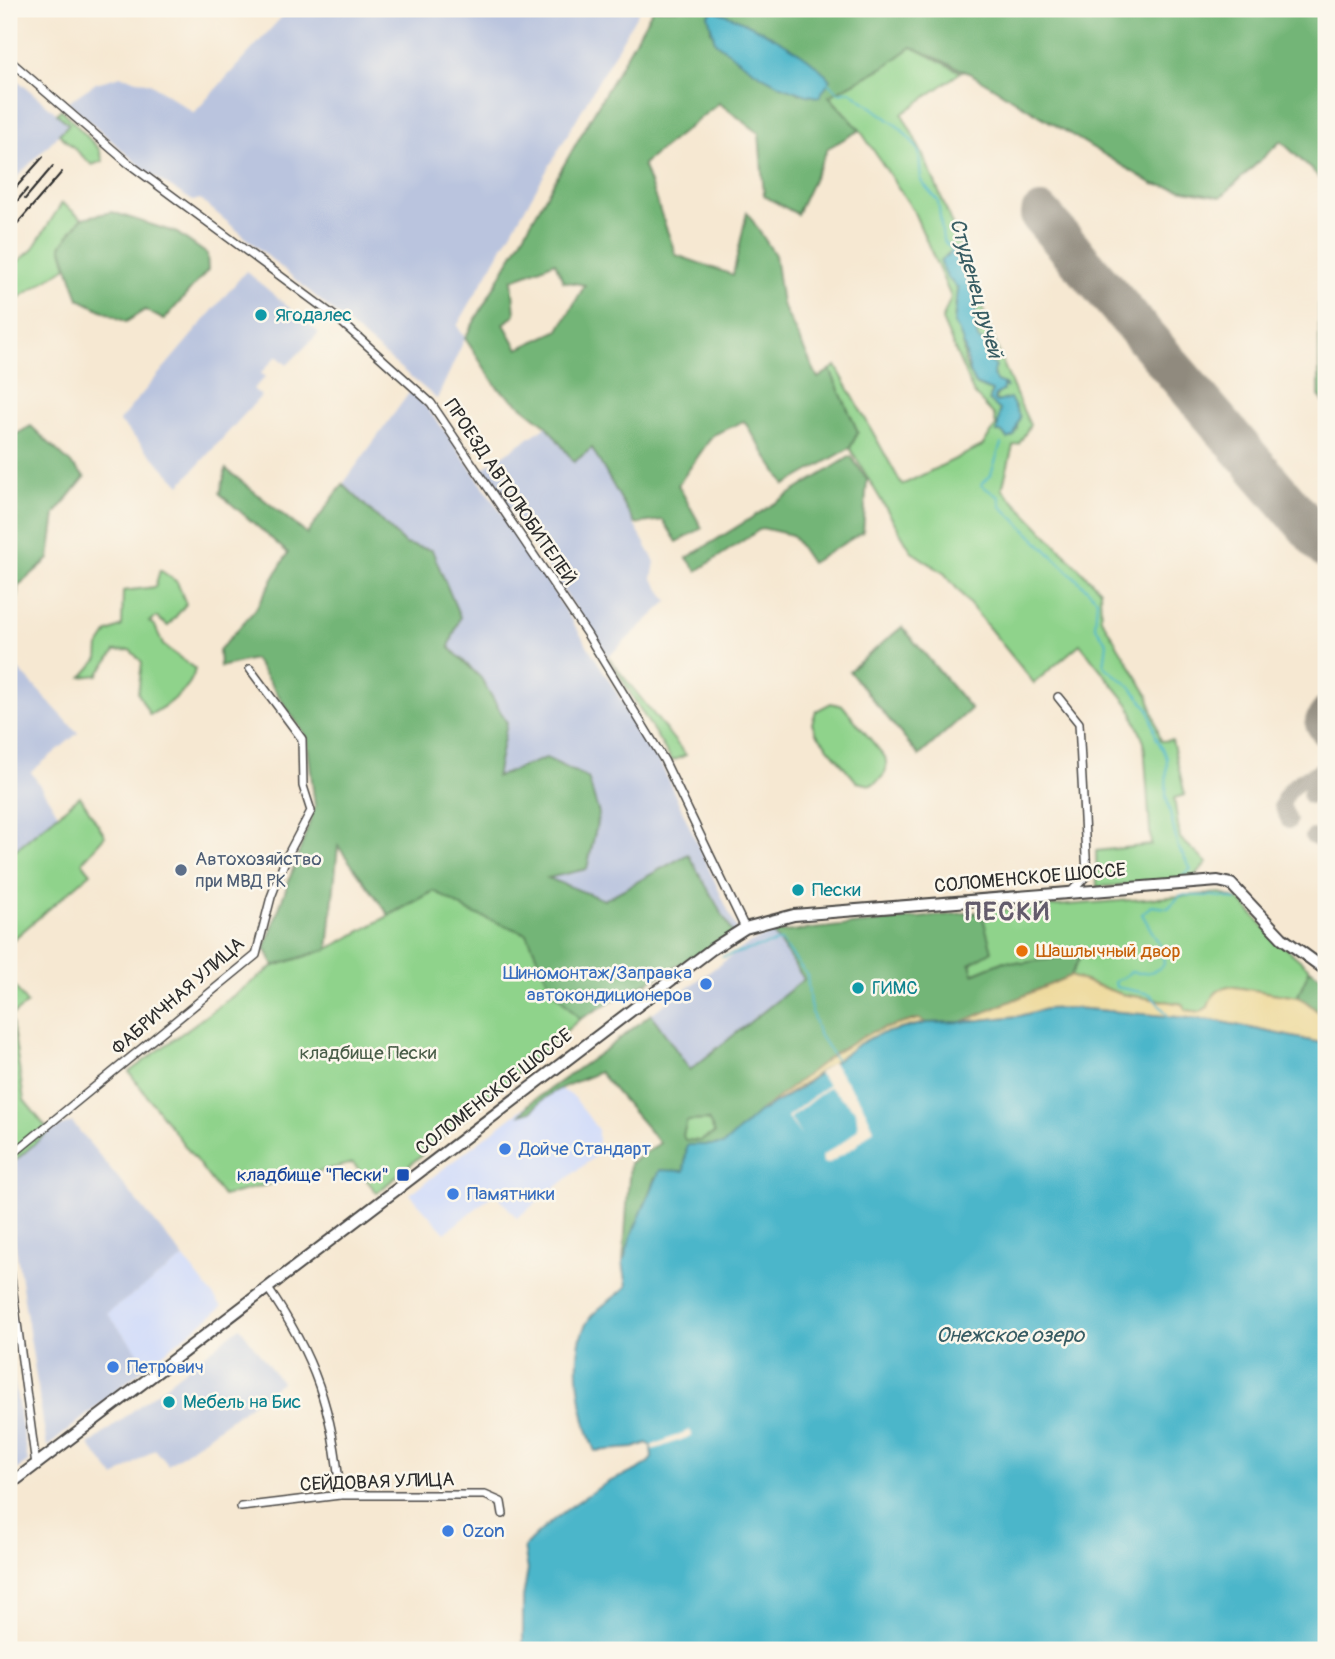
<svg xmlns="http://www.w3.org/2000/svg" width="1335" height="1659" font-family="Pangolin,sans-serif">
  <style>
    .built { fill: #cfdafa }
    .industrial { fill: #bac4de }
    .green { fill: #8fd38b; stroke: #5d7f5b; stroke-width: 2; fill-rule: evenodd }
    .forest { fill: #73b577; stroke: #4f7051; stroke-width: 2; fill-rule: evenodd }
    .sand { fill: #eeda9e; stroke: #8c8264; stroke-width: 2 }
    .water { fill: #4cb6ca; stroke: #3c707a; stroke-width: 2 }
    .pier { fill: #f6e8d2 }
    .lines { fill: none; stroke-linecap: round; stroke-linejoin: round }
    .stream { stroke: #4cb6ca; stroke-width: 2 }
    .taxiway { stroke: #908a7e; stroke-width: 16 }
    .runway { stroke: #908a7e; stroke-width: 42 }
    .minor-casing { stroke: #494744; stroke-width: 10 }
    .secondary-casing { stroke: #494744; stroke-width: 14 }
    .minor { stroke: #fff; stroke-width: 7 }
    .secondary { stroke: #fff; stroke-width: 10 }
    .rail { stroke: #2b2b2b; stroke-width: 2 }
    .culture-dot { fill: #0f9aa8; stroke: #fbf7ec; stroke-width: 2.5 }
    .service-dot { fill: #5c6f8a; stroke: #fbf7ec; stroke-width: 2.5 }
    .food-dot { fill: #e8710a; stroke: #fbf7ec; stroke-width: 2.5 }
    .shop-dot { fill: #3f7fe0; stroke: #fbf7ec; stroke-width: 2.5 }
    .transit-dot { fill: #1a4fb4; stroke: #fbf7ec; stroke-width: 2.5 }
    .labels { text-anchor: middle; dominant-baseline: central; stroke-width: 5; stroke-linejoin: round; paint-order: stroke }
    .culture-label { font-size: 19px; fill: #0d838f; stroke: #fbf7ec; text-anchor: start }
    .street-label { font-size: 19px; fill: #2b2b2b; stroke: #fbf7ec }
    .service-label { font-size: 19px; fill: #4e5e75; stroke: #fbf7ec; text-anchor: start }
    .food-label { font-size: 19px; fill: #c56008; stroke: #fbf7ec; text-anchor: start }
    .shop-label { font-size: 19px; fill: #366cbe; stroke: #fbf7ec; text-anchor: start }
    .park-label { font-size: 19px; fill: #495d48; stroke: #fbf7ec }
    .transit-label { font-size: 19px; fill: #164399; stroke: #fbf7ec; text-anchor: end }
    .water-label { font-size: 21px; font-style: italic; fill: #375c63; stroke: #fbf7ec }
    .district-label { font-size: 26px; font-weight: bold; letter-spacing: 2px; fill: #645c6c; stroke: #fbf7ec }
  </style>
  <rect width="100%" height="100%" fill="#fbf7ec"/>
  <filter id="ink" filterUnits="userSpaceOnUse"><feTurbulence type="fractalNoise" baseFrequency=".0143" numOctaves="2"/><feDisplacementMap in="SourceGraphic" scale="14" xChannelSelector="R" yChannelSelector="G"/><feConvolveMatrix kernelMatrix="1 2 1 2 8 2 1 2 1" color-interpolation-filters="sRGB"/></filter>
  <filter id="wash" filterUnits="userSpaceOnUse"><feTurbulence type="fractalNoise" baseFrequency=".00686" numOctaves="4" result="noise"/><feDisplacementMap in="SourceGraphic" scale="28" xChannelSelector="R" yChannelSelector="G"/><feGaussianBlur stdDeviation="1.57" result="paint"/><feColorMatrix in="noise" values="0 0 0 0 0 0 0 0 0 0 0 0 0 0 0 0 0 1.4 0 .05"/><feComposite in="paint" operator="in"/></filter>
  <g filter="url(#wash)">
    <rect width="100%" height="100%" fill="#f6e8d2"/>
    <!-- built -->
    <g class="built">
      <path d="M559,1088l15,9 24,33v24l-81,64 -22,-25 -50,40 -35,-39 121,-92 -9,11 10,-2 9,-12z"/>
      <path d="M184,1258l38,49 -74,58 -41,-52z"/>
    </g>
    <!-- industrial -->
    <g class="industrial">
      <path d="M289,9h351l-183,317 8,12 -28,61 -237,-200 -7,2 -45,-28 -80,-71 28,-19 25,-7 29,7 44,30z"/>
      <path d="M9,73l60,51 -60,61z"/>
      <path d="M246,271l73,62 -32,32 -10,-9 -16,17 4,4 -12,12 8,7 -81,89 -61,-64z"/>
      <path d="M412,389l39,50 89,131 119,190 78,170 -3,5 -46,-81 -84,46 -57,-22 -51,-101 -15,-99 -32,-32 -44,-102 -62,-60z"/>
      <path d="M547,426l27,36 18,-14 63,114 -3,16 16,23 -60,56 -126,-188z"/>
      <path d="M9,659l69,74 -47,39 28,43 -50,40z"/>
      <path d="M773,933l31,46 -115,91 -38,-56 97,-70z"/>
      <path d="M72,1122l112,136 -77,55 41,52 -101,82 -38,-244v-37l40,-35z"/>
      <path d="M240,1327l41,55 -113,83 -13,-16 -40,28 -26,-32z"/>
      <path d="M9,1353l19,109 -19,13z"/>
    </g>
    <!-- green -->
    <g class="green">
      <path d="M911,46l50,26 -59,42c55,99 79,210 128,311l-11,19 -6,2 -11,43 98,101 1,28 47,77 13,46 11,-1 13,55 -11,3 6,40 27,25 -16,17 -94,7 -1,-36 55,-6 -7,-103 -15,-37 -49,-61 -46,39 -89,-109 -33,-22 -62,-104 8,-16 -28,-62 6,-4 66,119 80,-39 14,-20 -2,-11 -20,-21 -32,-74 9,-23 -38,-87 -53,-80 -31,-34 55,-29zM960,251l7,15 10,43 -4,8c2,8 2,15 6,23l6,2 11,39 11,6 -4,-2 -9,15 22,6 1,24 -19,2 3,-22 -12,-9 3,-10 -17,-7 -10,-21 -3,-28 -8,-12z"/>
      <path d="M61,109l38,40 4,12 -11,4 -33,-31 10,-10 -12,-10z"/>
      <path d="M62,203l20,15 -21,28 6,21 -58,37v-35l23,-19z"/>
      <path d="M160,570l17,12 9,22 -18,22 -12,-9 -7,5 6,4 8,19 32,24c-3,21 -28,36 -45,46l-12,-22 4,-31 -12,-12 -15,1 -17,24 -16,2 16,-18 1,-13 9,-14 14,-6 1,-35 32,-4z"/>
      <path d="M608,657l78,98 -14,6z"/>
      <path d="M831,703l12,3 42,51c4,15 -1,21 -14,28l-14,-3 -41,-49 -4,-10 4,-12z"/>
      <path d="M80,796l25,40 -23,26 9,11 -82,70v-88z"/>
      <path d="M434,891l36,21 58,22 23,54 29,31 -203,174 -24,-30 -130,33 -94,-124 145,-106 54,-17z"/>
      <path d="M1220,893l21,8 30,34 39,34 -13,28 -69,-11c-11,4 -16,9 -19,21l-9,5 -14,-2 -4,-6 -61,-10 -51,-18 11,-22 -58,9 -19,-2 -32,13 -7,-61z"/>
      <path d="M9,972l1,7 17,25 -16,12 13,84 25,31 -40,35z"/>
      <path d="M708,1120l7,13 -15,8 -15,-1 -2,-5 4,-14z"/>
    </g>
    <!-- forest -->
    <g class="forest">
      <path d="M653,9h673v175l-45,-43 -60,56 -68,-13 -182,-110 -59,-27 -28,20 -55,29 31,34 -32,18 -31,66 -33,-18 -5,-63 -40,-30 -76,61 33,91 57,20 14,-63 28,43 7,49 36,74 12,-8 28,62 -8,16 -65,37 -41,-64 -31,14 -35,50 24,43 -25,14 -14,-22 -28,4 -43,-76 -18,14 -27,-36 -50,-39 -32,-49zM710,12l91,82 -49,-25 -41,-38zM555,262l8,19 22,4 -26,45 -41,19 -14,-25 11,-10 -3,-34z"/>
      <path d="M112,212l65,21 30,21 1,16 -44,50 -19,-10 -19,12 -47,-23 -18,-53 21,-28z"/>
      <path d="M1326,292v112l-7,-8v-101z"/>
      <path d="M31,426l54,51 -30,37 -6,45 -31,27 -6,76 -3,-3v-216l1,-5z"/>
      <path d="M851,456l16,24 -4,52 -52,31 -19,-28 -30,-7 -65,43 -10,-13z"/>
      <path d="M226,469l81,65 36,-50 62,60 27,6 28,67 -11,30 32,31 26,45 -11,54 50,-19 42,20 11,36 -12,55 -39,9 56,22 84,-46 46,81 -154,84 -29,-31 -24,-54 -57,-22 -36,-21 -45,24 -51,-69 -10,103 -54,17 -9,-18 50,-141 -8,-69 -53,-79 -34,8 -1,-17 36,-40 33,-57 -68,-59z"/>
      <path d="M902,627l69,82 -52,47 -70,-85z"/>
      <path d="M965,913l17,1 10,37 -22,13 3,10 31,-13 19,2 59,-9 -12,22 -108,46 -36,1 -8,-4 -46,13 -37,21 -112,92h-36l-3,26 -29,6 -32,86 7,-100 30,-20 -61,-71c-25,12 -50,16 -67,39l-11,3 10,-12 78,-55 42,-33 39,56 114,-91 -31,-46zM708,1120l7,13 -15,8 -15,-1 -2,-5 4,-14z"/>
      <path d="M1310,969l16,11v37c-12,-6 -17,-16 -29,-20z"/>
    </g>
    <!-- sand -->
    <g class="sand">
      <path d="M1070,976l51,18 61,10 4,6 14,2 8,-5c4,-12 9,-17 20,-21l69,11c12,4 17,14 29,20v27l-114,-24 -138,-12 -28,1 -27,7 -57,6z"/>
      <path d="M919,1019l7,4c-75,13 -105,54 -168,90l77,-60 37,-21z"/>
    </g>
    <!-- water -->
    <g class="water">
      <path d="M714,10c32,11 97,43 116,70l-11,17c-40,-5 -73,-31 -104,-55l-7,-27z"/>
      <path d="M955,248l12,18 10,44 -4,7c4,7 1,15 6,23l6,2 6,21 5,3 -3,9 3,6 9,3 2,4 -4,-3v6l-8,4 -1,5 3,2 13,-4 10,19 -6,19 -6,3 -7,-7h-4l3,-22 -11,-9 3,-10 -17,-7c-11,-21 -7,-41 -21,-60l4,-35 -11,-12 -7,-16z"/>
      <path d="M1074,1008l138,12 114,24v606h-803v-53l5,-27 -4,-23c24,-25 51,-45 81,-63 16,-9 37,-12 47,-26l-1,-12 -4,-3 -13,5 -39,3c-14,-30 -28,-103 -5,-133 10,-13 26,-20 37,-32l-4,-23 9,-29 28,-64 24,1 3,-26h36l35,-32 38,-22 61,-46 19,-10 50,-12 36,-1 57,-6 27,-7z"/>
    </g>
    <!-- pier -->
    <g class="pier">
      <path d="M832,1062l30,41 12,26 -18,17 -28,18 -5,-1 -1,-7 25,-17 11,-11 -2,-17 -27,-24 -39,31 12,19 -15,-20 41,-32 -10,-12z"/>
      <path d="M690,1430l2,6 -39,14 -2,-4z"/>
    </g>
    <g class="lines">
      <!-- stream -->
      <g class="stream">
        <path d="M828,83l11,10 11,-2 50,37 15,17 4,7 2,29 17,20 5,39 9,10"/>
        <path d="M1001,444l-10,30 -10,11 18,12 2,9 96,93 -2,27 12,17 -3,23 27,21 18,22 7,28 11,21 -1,38 12,51 13,22 -9,8"/>
        <path d="M722,957l59,-16 26,34 3,30 8,28 18,27"/>
        <path d="M1167,1014l-17,-20 -34,-7 -1,-5 16,-10c11,2 26,1 33,-8l-2,-15 -20,-35 9,-8 17,2 13,-13c18,2 37,-1 55,5"/>
      </g>
      <!-- taxiway -->
      <g class="taxiway">
        <path d="M1326,701c-18,21 -17,22 0,42"/>
        <path d="M1310,796l6,-23"/>
        <path d="M1289,821l-7,-16c5,-21 26,-29 44,-37"/>
        <path d="M1313,837l13,4"/>
      </g>
      <!-- runway -->
      <path class="runway" d="M1041,215l285,333"/>
    </g>
  </g>
  <g filter="url(#ink)">
    <g class="lines">
      <defs>
        <g id="minor">
          <path d="M196,9h30"/>
          <path d="M9,60l119,103 209,155 94,85 156,231 77,126 81,168"/>
          <path d="M1058,697l21,26 8,152 -16,17"/>
          <path d="M9,1031v56"/>
          <path d="M9,1157l247,-202 15,-58 15,-39 25,-47 -8,-25 -1,-47 -52,-70"/>
          <path d="M9,1263l27,202"/>
          <path d="M267,1287c47,68 67,125 73,208"/>
          <path d="M241,1507l99,-12h145l16,7 2,12"/>
        </g>
        <path id="secondary" d="M9,1485l703,-536 33,-21 49,-13 424,-34 13,3 51,54 44,32"/>
      </defs>
      <!-- minor casing -->
      <use href="#minor" class="minor-casing"/>
      <!-- secondary casing -->
      <use href="#secondary" class="secondary-casing"/>
      <!-- minor -->
      <use href="#minor" class="minor"/>
      <!-- secondary -->
      <use href="#secondary" class="secondary"/>
      <!-- rail -->
      <g class="rail">
        <path d="M11,193l32,-36"/>
        <path d="M25,199l28,-33"/>
        <path d="M9,211l18,-22"/>
        <path d="M9,233l53,-61"/>
      </g>
    </g>
  </g>
  <!-- markers -->
  <g class="culture-dot">
    <circle cx="261" cy="315" r="7"/>
    <circle cx="798" cy="890" r="7"/>
    <circle cx="858" cy="988" r="7"/>
    <circle cx="169" cy="1402" r="7"/>
  </g>
  <circle class="service-dot" cx="181" cy="870" r="7"/>
  <circle class="food-dot" cx="1022" cy="951" r="7"/>
  <g class="shop-dot">
    <circle cx="706" cy="984" r="7"/>
    <circle cx="505" cy="1149" r="7"/>
    <circle cx="453" cy="1194" r="7"/>
    <circle cx="113" cy="1367" r="7"/>
    <circle cx="448" cy="1531" r="7"/>
  </g>
  <rect class="transit-dot" x="396" y="1168" width="14" height="14" rx="3.5"/>
  <g class="labels">
    <!-- culture labels -->
    <g class="culture-label">
      <text x="275" y="315">Ягодалес</text>
      <text x="812" y="890">Пески</text>
      <text x="872" y="988">ГИМС</text>
      <text x="183" y="1402">Мебель на Бис</text>
    </g>
    <!-- street labels -->
    <g class="street-label">
      <text transform="translate(510 492) rotate(56)">ПРОЕЗД АВТОЛЮБИТЕЛЕЙ</text>
      <text transform="translate(1030 878) rotate(-5)">СОЛОМЕНСКОЕ ШОССЕ</text>
      <text transform="translate(178 996) rotate(-41)">ФАБРИЧНАЯ УЛИЦА</text>
      <text transform="translate(494 1092) rotate(-38)">СОЛОМЕНСКОЕ ШОССЕ</text>
      <text transform="translate(377 1482) rotate(-2)">СЕЙДОВАЯ УЛИЦА</text>
    </g>
    <!-- service labels -->
    <g class="service-label">
      <text x="195" y="859">Автохозяйство<tspan x="195" dy="22">при МВД РК</tspan></text>
    </g>
    <!-- food labels -->
    <g class="food-label">
      <text x="1036" y="951">Шашлычный двор</text>
    </g>
    <!-- shop labels -->
    <g class="shop-label">
      <text x="692" y="973" text-anchor="end">Шиномонтаж/Заправка<tspan x="692" dy="22">автокондиционеров</tspan></text>
      <text x="519" y="1149">Дойче Стандарт</text>
      <text x="467" y="1194">Памятники</text>
      <text x="127" y="1367">Петрович</text>
      <text x="462" y="1531">Ozon</text>
    </g>
    <!-- park labels -->
    <g class="park-label">
      <text x="368" y="1053">кладбище Пески</text>
    </g>
    <!-- transit labels -->
    <g class="transit-label">
      <text x="389" y="1175">кладбище "Пески"</text>
    </g>
    <!-- water labels -->
    <g class="water-label">
      <text transform="translate(976 288) rotate(74)">Студенец ручей</text>
      <text x="1010" y="1335">Онежское озеро</text>
    </g>
    <!-- district labels -->
    <g class="district-label">
      <text x="1008" y="912">ПЕСКИ</text>
    </g>
  </g>
  <!-- margin -->
  <rect width="1335" height="1659" fill="none" stroke="#fbf7ec" stroke-width="35"/>
</svg>
